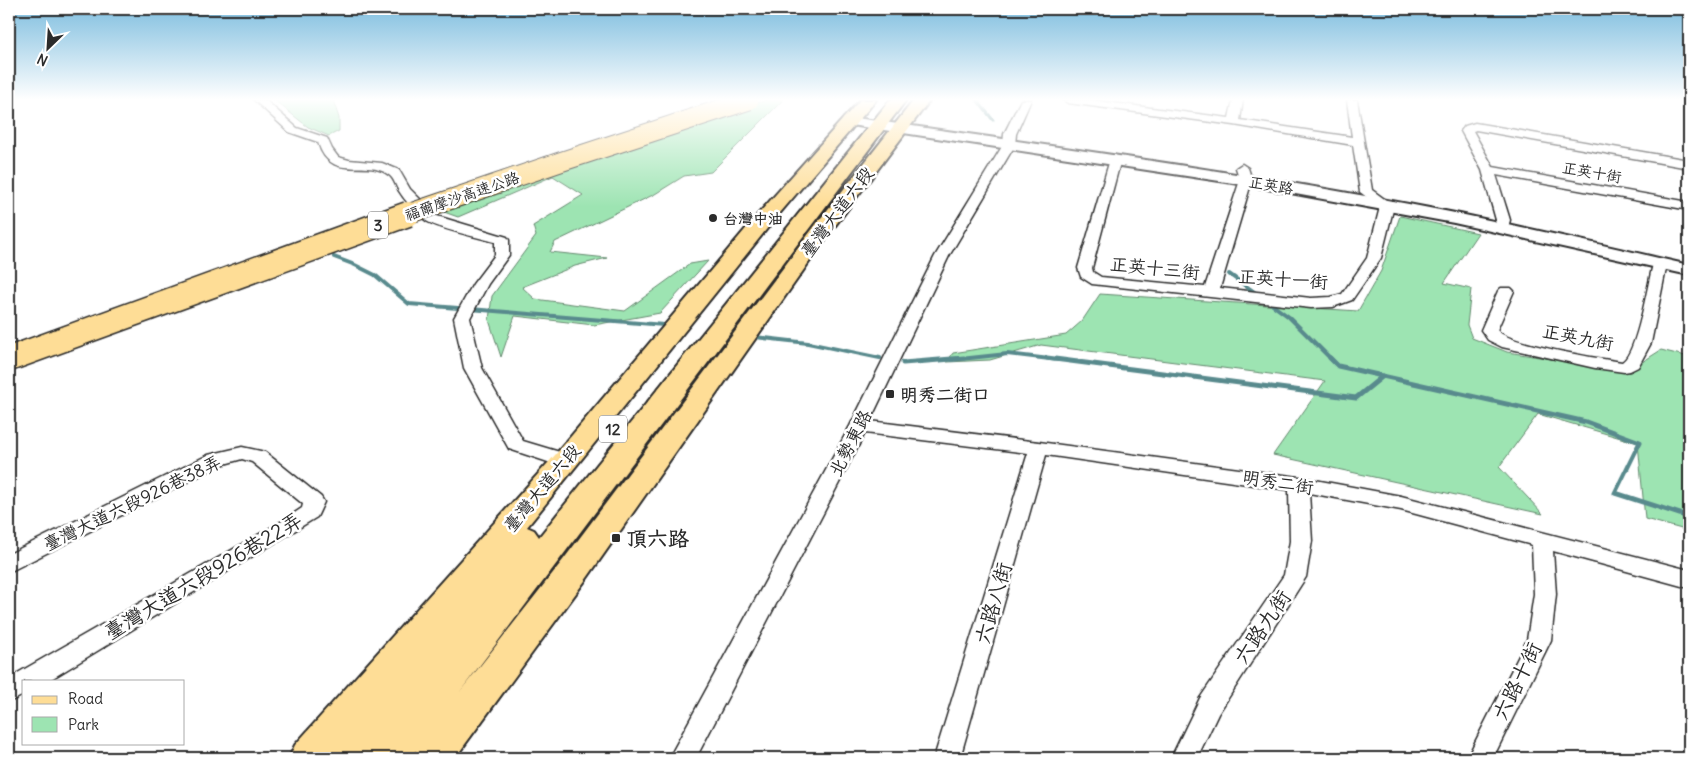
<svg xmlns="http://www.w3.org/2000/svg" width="1698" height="767" font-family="Delius,'LXGW WenKai TC',sans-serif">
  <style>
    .green { fill: #9de4b2; stroke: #64886e }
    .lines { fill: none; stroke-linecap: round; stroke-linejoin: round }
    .stream-far2 { stroke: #598a8d; stroke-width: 3 }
    .stream-far1 { stroke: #598a8d; stroke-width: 4 }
    .stream { stroke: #598a8d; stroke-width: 5 }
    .minor-casing { stroke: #2b2b2b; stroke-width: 3 }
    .tertiary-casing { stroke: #2b2b2b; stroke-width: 4 }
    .primary-casing { stroke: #2b2b2b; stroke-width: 4 }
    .minor { fill: #fff; fill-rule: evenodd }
    .tertiary { fill: #fff; fill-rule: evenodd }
    .primary { fill: #fedd96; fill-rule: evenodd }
    .motorway-bridge-far1-casing { stroke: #2b2b2b; stroke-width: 21; stroke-linecap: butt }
    .motorway-bridge-casing { stroke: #2b2b2b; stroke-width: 27; stroke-linecap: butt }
    .motorway-bridge-far1 { stroke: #fedd96; stroke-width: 19 }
    .motorway-bridge { stroke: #fedd96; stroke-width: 24 }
    .poi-dot { fill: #2b2b2b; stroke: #fff; stroke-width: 2 }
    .labels { text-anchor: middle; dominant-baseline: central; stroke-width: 5; stroke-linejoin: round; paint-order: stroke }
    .far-street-label { font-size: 15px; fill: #2b2b2b; stroke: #fff }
    .far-poi-label { font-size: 15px; font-weight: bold; fill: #2b2b2b; stroke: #fff; text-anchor: start }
    .shield { fill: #fff; stroke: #6b6b6b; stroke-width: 1 }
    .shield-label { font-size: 16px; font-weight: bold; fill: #2b2b2b }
    .street-label { font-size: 18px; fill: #2b2b2b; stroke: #fff }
    .poi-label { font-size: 18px; font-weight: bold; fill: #2b2b2b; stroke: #fff; text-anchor: start }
    .near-poi-label { font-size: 21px; font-weight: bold; fill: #2b2b2b; stroke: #fff; text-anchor: start }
    .near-street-label { font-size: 21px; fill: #2b2b2b; stroke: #fff }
  </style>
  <rect width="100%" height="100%" fill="#fff"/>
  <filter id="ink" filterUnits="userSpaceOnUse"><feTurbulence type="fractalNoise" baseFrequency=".02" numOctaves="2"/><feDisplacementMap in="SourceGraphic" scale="10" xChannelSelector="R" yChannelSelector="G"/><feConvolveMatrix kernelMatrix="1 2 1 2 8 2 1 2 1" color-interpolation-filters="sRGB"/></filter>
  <g filter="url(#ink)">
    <!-- green -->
    <g class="green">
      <path d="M274,100h59l6,18v13l-10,5 -21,-9z"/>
      <path d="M767,100h16l-72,72 -27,4 -29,18 -100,48 -5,10 57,6 -32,8 -53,21 13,12 90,12 65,-47 18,-3 -48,52 -66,12 -79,-9 -14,41 -12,-37 3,-24 44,-60 -3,-10 50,-31 -30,-19 -95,41 -14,-5 90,-37z"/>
      <path d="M1400,216l78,17 -34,50 27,6 -4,36 5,13 35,14 121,19 33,-21 28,7v174l-44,-12 -7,-76 -100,-29 -39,53 44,47 -270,-59 52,-74 -284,-36 -51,15 -43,2 6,-9 113,-18 16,-14 18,-27 258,17 23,-40z"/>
    </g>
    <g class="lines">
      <!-- stream-far2 -->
      <path class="stream-far2" d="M977,100l16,20"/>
      <!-- stream-far1 -->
      <g class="stream-far1">
        <path d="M334,257l21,8 20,10 34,29 255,21"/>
        <path d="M1229,274l28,20"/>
        <path d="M1267,301l22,16 43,43"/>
        <path d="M755,337l53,6 72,15"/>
        <path d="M951,360l56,-6 51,6"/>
      </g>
      <!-- stream -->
      <g class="stream">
        <path d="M1047,358l309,40 27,-22"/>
        <path d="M1330,358l8,8 248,56 54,20 -25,51 74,24"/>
        <path d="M903,363l61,-5"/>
      </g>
      <defs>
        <g id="minor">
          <path d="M254,100h11l32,28 30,10 5,11 6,8 11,3 33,3 17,7 11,19 27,27 70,21 2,3v15l-21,29 -18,34 12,50 41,73 50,15 3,5 -3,5 -7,2 -57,-19 -45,-81 -10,-50 19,-34 22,-29v-13c-14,-4 -61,-14 -70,-22 -9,-8 -20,-19 -26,-29 -3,-4 -5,-13 -10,-16 -22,-18 -59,9 -71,-33l-29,-10z"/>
          <path d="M1021,100h10l-15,34 -1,11 -66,111 -79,165 169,21 260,35 102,19 288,74v18l-136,-37 3,43 -5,46 -58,118h-26l60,-118 7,-46 -2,-49 -131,-35 -92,-17 3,48 -6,36 -88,137 -21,44h-26l29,-60 84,-123 6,-34 -1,-51 -243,-35 -86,303h-26l94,-305 -163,-20 -169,325h-27l181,-332 85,-170 68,-111 1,-11z"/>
          <path d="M1063,100h27l139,18 4,-18h10l-3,20 112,17 -5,-37h10l15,90 22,16 -13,52 -29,42 -19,7 -22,1 -219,-24 -11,-7 -3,-9 33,-112 4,-1 6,4 -29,109 1,4 8,5 104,10 35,-107 -4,-12 6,-4 6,4 4,12 -32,108 91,10 20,-1 11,-3 25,-36 13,-51 -20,-15 -7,-47 -119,-20 -166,-22z"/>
          <path d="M1475,123l214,37v8l-213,-38 -3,1 20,36 196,35v8l-193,-35 14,45 -3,11h-10l-2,-3 1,-8 -14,-50 -21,-39 4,-5z"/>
          <path d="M1660,260l5,1 2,3 -16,79 -13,24 -8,4 -6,1 -29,-4 -93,-21 -14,-7 -7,-10 17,-39 3,-3h10l3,3 -17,39c10,14 104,29 125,32 15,-8 26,-79 31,-98l2,-3z"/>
          <path d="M242,447l23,5 56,45 3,5 -7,15 -269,164h-24v14l-15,7v-24l275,-158 18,-12 1,-4 -51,-42 -10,-3 -21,6 -212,107v-18l199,-99z"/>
        </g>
        <path id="tertiary" d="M849,117c202,29 405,56 606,96 78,16 156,34 234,52v10l-235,-52 -208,-38 -402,-61 -2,-3 2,-3z"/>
        <path id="primary" d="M860,100h16l-102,120 -247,307 7,3 5,7 351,-437h16l-447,593 104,-133 254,-337 97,-123h16l-99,131 -244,347 -132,180h-43l4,-8 -6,8h-44l1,-2 -2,2h-76l6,-13 261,-291 204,-242z"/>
      </defs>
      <!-- minor casing -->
      <use href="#minor" class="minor-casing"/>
      <!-- tertiary casing -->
      <use href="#tertiary" class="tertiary-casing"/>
      <!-- primary casing -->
      <use href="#primary" class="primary-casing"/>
      <!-- minor -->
      <use href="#minor" class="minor"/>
      <!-- tertiary -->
      <use href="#tertiary" class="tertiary"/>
      <!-- primary -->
      <use href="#primary" class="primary"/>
      <defs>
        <path id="motorway-bridge-far1" d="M405,215l158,-54 186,-61"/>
        <path id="motorway-bridge" d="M9,359l399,-145"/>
      </defs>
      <!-- motorway-bridge-far1 casing -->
      <use href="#motorway-bridge-far1" class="motorway-bridge-far1-casing"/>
      <!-- motorway-bridge casing -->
      <use href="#motorway-bridge" class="motorway-bridge-casing"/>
      <!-- motorway-bridge-far1 -->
      <use href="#motorway-bridge-far1" class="motorway-bridge-far1"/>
      <!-- motorway-bridge -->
      <use href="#motorway-bridge" class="motorway-bridge"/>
    </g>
  </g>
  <!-- sky -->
  <linearGradient id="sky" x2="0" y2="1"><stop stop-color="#7bbcde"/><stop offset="0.48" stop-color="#fff"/><stop offset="1" stop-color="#fff" stop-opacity="0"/></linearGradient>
  <rect width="1698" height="207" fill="url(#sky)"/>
  <!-- markers -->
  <g class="poi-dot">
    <circle cx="713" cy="218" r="5"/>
    <rect x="885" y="389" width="10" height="10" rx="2.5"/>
    <rect x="611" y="533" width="10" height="10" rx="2.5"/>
  </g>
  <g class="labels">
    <!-- far-street labels -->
    <g class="far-street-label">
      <text transform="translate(1592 172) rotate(10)">正英十街</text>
      <text transform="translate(1271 185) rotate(10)">正英路</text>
      <text transform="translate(462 196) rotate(-19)">福爾摩沙高速公路</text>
    </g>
    <!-- far-poi labels -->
    <g class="far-poi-label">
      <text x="723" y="218">台灣中油</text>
    </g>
    <!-- shield labels -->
    <g class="shield">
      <rect x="368" y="211.5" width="20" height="27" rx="4"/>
      <rect x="599" y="415.5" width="28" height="27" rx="4"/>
    </g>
    <g class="shield-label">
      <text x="378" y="225">3</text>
      <text x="613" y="429">12</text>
    </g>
    <!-- street labels -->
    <g class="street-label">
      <text transform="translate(837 212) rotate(-53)">臺灣大道六段</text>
      <text transform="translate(1155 268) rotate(6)">正英十三街</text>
      <text transform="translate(1283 279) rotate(4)">正英十一街</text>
      <text transform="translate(1578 337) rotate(11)">正英九街</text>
      <text transform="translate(850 443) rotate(-63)">北勢東路</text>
      <text transform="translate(1278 482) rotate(9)">明秀二街</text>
      <text transform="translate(542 488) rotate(-50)">臺灣大道六段</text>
      <text transform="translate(132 503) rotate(-26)">臺灣大道六段926巷38弄</text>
    </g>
    <!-- poi labels -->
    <g class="poi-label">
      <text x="900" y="394">明秀二街口</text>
    </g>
    <!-- near-poi labels -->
    <g class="near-poi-label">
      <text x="626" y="538">頂六路</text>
    </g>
    <!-- near-street labels -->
    <g class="near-street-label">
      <text transform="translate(203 576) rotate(-31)">臺灣大道六段926巷22弄</text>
      <text transform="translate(993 603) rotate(-74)">六路八街</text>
      <text transform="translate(1262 627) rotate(-56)">六路九街</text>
      <text transform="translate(1517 681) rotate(-64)">六路十街</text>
    </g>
  </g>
  <!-- margin -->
  <rect width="1698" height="767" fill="none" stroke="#fff" stroke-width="30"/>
  <rect x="15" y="15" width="1668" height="737" fill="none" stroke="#2b2b2b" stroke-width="2" filter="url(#ink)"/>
  <!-- legend -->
  <rect x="22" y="680" width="162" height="65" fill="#ffffff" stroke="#aaaaaa"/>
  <rect x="32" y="696" width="25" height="8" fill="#fedd96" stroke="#aaaaaa"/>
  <text x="68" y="704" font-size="15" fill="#2b2b2b">Road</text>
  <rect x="32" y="717" width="25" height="15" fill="#9de4b2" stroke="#aaaaaa"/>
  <text x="68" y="730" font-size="15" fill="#2b2b2b">Park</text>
  <!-- north arrow -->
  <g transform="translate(48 48) rotate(205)" stroke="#ffffff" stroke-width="4" paint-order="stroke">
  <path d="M0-4L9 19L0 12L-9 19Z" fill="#2b2b2b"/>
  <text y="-8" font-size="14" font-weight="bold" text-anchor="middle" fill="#2b2b2b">N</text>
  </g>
</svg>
